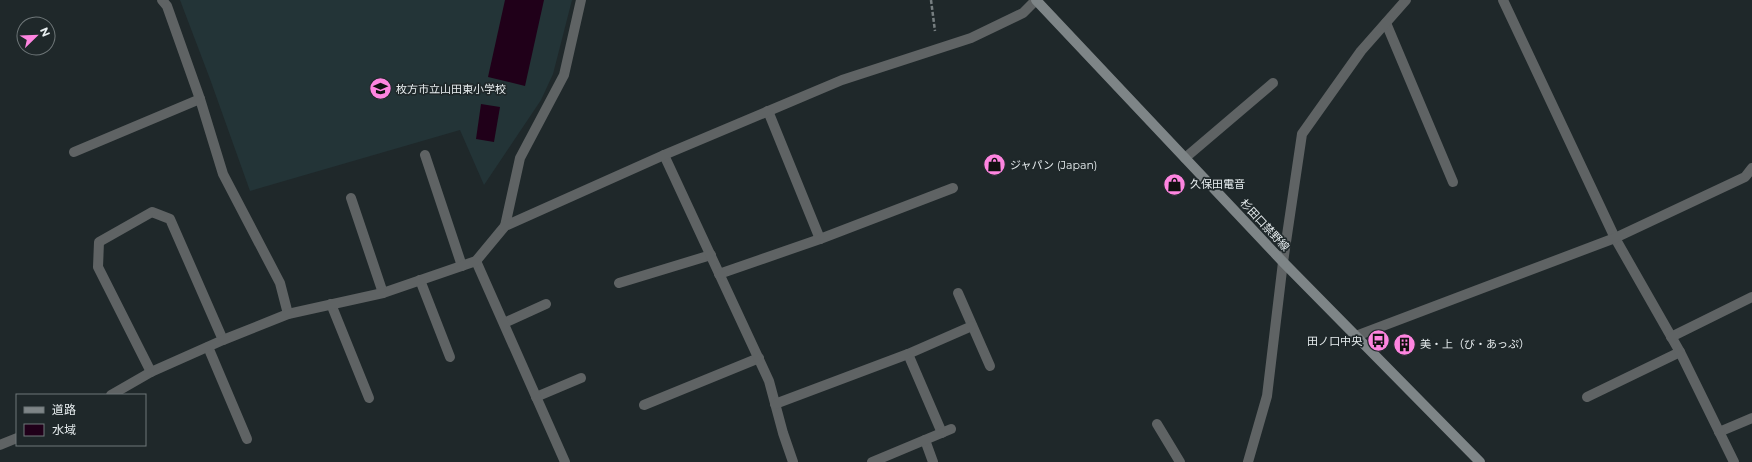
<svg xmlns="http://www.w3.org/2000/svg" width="1752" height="462" font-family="Montserrat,'Noto Sans JP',sans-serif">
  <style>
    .built { fill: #233437 }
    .water { fill: #200019 }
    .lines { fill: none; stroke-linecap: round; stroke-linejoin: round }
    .path { stroke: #767e80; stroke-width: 2.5; stroke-dasharray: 4 2; stroke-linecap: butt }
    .lane { stroke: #5f6364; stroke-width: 10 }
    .street { stroke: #5f6364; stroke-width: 10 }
    .secondary { stroke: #7e8587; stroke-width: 10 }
    .labels { text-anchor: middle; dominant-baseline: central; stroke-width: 3.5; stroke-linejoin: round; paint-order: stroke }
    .poi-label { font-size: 11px; fill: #e7edef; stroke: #1f282a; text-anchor: start }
    .street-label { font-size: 11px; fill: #e7edef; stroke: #1f282a }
  </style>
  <rect width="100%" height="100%" fill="#1f282a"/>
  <!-- built -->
  <path class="built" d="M180,0h392l-19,74 -12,26 -57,85 -24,-55 -210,61 -40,-112z"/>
  <!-- water -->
  <g class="water">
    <path d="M505,0h39l-19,86 -37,-9z"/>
    <path d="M481,104l19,3 -6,35 -18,-3z"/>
  </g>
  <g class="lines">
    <!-- path -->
    <path class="path" d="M931,0l4,31"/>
    <!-- lane -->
    <g class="lane">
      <path d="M1386,23l67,159"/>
      <path d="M74,152l126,-53"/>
      <path d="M425,155l37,111"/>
      <path d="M1185,158l88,-75"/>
      <path d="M351,198l32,95"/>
      <path d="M420,280l30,77"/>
      <path d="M619,283l92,-28"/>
      <path d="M958,293l32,73"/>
      <path d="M331,304l38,94"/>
      <path d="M504,323l42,-19"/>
      <path d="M208,347l39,92"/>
      <path d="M151,372l-53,-105 1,-25 53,-30 18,7 53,121"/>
      <path d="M536,397l45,-19"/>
      <path d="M1587,397l93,-45"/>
      <path d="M644,405l115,-47"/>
      <path d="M1719,432l33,-14"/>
    </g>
    <!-- street -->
    <g class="street">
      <path d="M162,0l5,6 33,93 23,75 57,109 8,31"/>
      <path d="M1503,0l112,238 65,114 54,110"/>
      <path d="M768,111l52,128"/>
      <path d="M664,155l105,226 14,52 10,29"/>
      <path d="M505,226l15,-68 44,-83 17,-75"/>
      <path d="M476,261l89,201"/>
      <path d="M719,274l101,-35 133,-51"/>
      <path d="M1356,336l259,-98 130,-61 7,-9"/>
      <path d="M1671,337l81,-40"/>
      <path d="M908,354l34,79"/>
      <path d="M111,395l40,-23 72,-32 65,-26 95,-21 93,-32 29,-35 159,-71 178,-75 129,-42 52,-25 13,-13"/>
      <path d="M775,404l133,-50 64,-28"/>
      <path d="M1157,424l23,38"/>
      <path d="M925,440l8,22"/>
      <path d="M0,445l17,-7"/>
      <path d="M872,462l79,-33"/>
      <path d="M1248,462l19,-66 16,-134 19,-128 59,-83 45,-51"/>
    </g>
    <!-- secondary -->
    <path class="secondary" d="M1036,0l247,262 197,200"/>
  </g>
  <!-- icons -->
  <defs>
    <symbol id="school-disc" viewBox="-11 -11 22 22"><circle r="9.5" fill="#fe85e0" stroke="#1f282a"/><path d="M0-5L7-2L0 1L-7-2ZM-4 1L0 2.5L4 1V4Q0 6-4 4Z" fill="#111"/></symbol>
    <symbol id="shop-disc" viewBox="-11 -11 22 22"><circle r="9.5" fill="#fe85e0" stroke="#1f282a"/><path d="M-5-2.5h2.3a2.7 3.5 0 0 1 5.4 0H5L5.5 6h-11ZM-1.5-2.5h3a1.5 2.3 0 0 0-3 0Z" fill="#111"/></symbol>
    <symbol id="bus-disc" viewBox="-11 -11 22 22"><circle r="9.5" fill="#fe85e0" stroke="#1f282a"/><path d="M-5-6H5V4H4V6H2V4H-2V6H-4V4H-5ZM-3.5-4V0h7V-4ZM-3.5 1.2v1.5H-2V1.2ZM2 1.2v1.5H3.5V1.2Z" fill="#111"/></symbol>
    <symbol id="building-disc" viewBox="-11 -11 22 22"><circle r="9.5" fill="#fe85e0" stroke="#1f282a"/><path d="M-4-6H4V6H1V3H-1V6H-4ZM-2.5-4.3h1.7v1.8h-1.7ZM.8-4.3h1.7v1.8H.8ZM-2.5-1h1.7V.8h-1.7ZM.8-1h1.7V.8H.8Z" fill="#111"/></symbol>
  </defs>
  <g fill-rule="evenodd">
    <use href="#school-disc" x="368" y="76" width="25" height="25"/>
    <use href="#shop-disc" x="982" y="152" width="25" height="25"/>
    <use href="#shop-disc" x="1162" y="172" width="25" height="25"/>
    <use href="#bus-disc" x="1366" y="328" width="25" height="25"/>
    <use href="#building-disc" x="1392" y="332" width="25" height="25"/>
  </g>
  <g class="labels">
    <!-- poi labels -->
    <g class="poi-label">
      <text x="396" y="89">枚方市立山田東小学校</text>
      <text x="1010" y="165">ジャパン (Japan)</text>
      <text x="1190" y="184">久保田電音</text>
      <text x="1362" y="341" text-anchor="end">田ノ口中央</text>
      <text x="1420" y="344">美・上（び・あっぷ）</text>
    </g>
    <!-- street labels -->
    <g class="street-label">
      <text transform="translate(1265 225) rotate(47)">杉田口禁野線</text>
    </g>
  </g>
  <!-- legend -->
  <rect x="16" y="394" width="130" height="52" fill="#1f282a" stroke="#6f7779"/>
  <rect x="24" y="407" width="20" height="6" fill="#7e8587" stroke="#6f7779"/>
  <text x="52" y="414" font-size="12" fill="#e7edef">道路</text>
  <rect x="24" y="424" width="20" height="12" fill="#200019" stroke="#6f7779"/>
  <text x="52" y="434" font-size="12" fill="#e7edef">水域</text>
  <!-- north arrow -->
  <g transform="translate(36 36) rotate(67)"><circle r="19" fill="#1f282a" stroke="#6f7779"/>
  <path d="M0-3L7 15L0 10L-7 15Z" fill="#fe85e0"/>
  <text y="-6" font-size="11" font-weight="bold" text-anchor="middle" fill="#e7edef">N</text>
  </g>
</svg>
